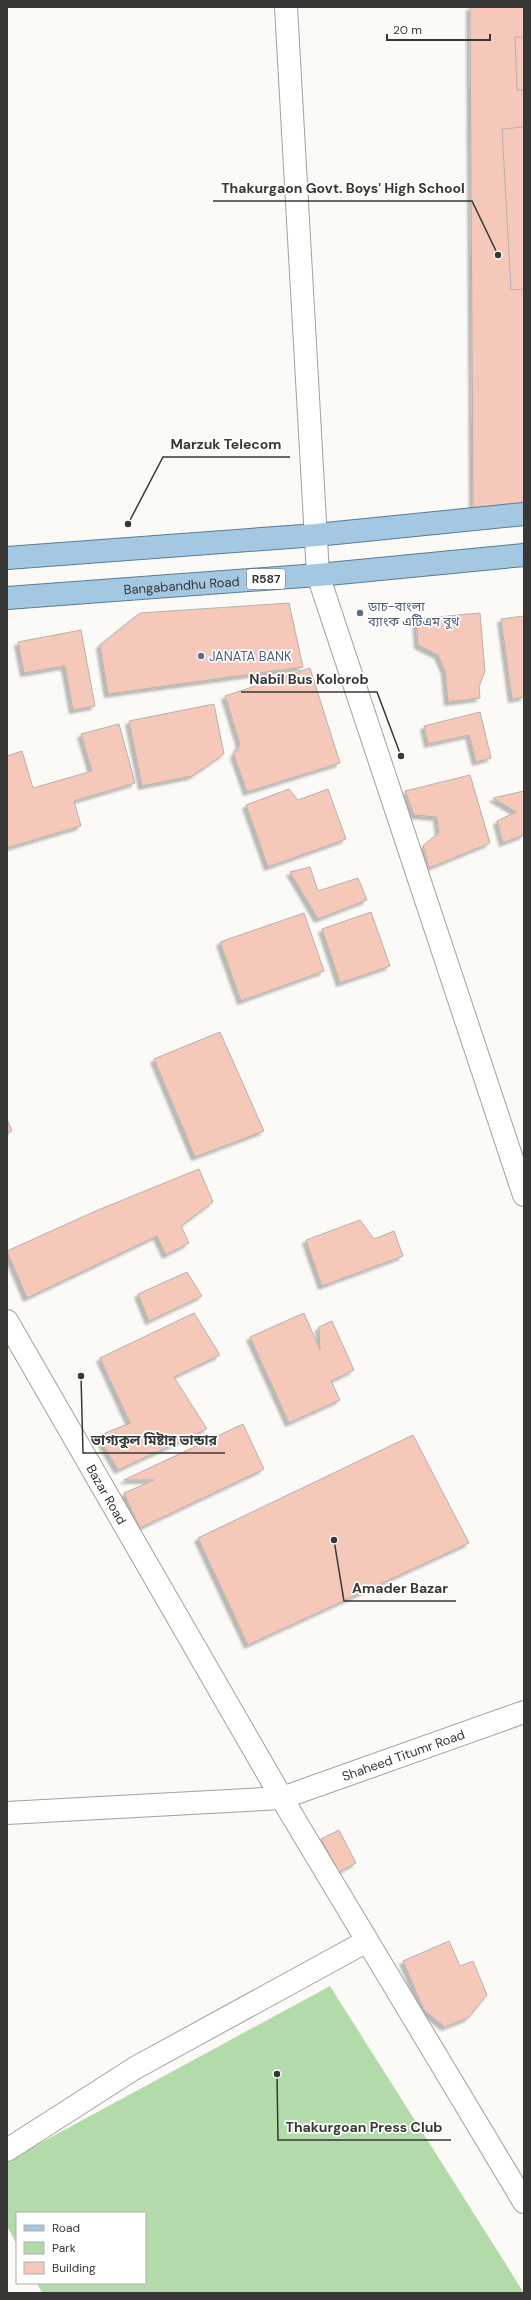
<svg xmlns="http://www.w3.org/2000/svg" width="531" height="2300" font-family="'DM Sans','Noto Sans Bengali',sans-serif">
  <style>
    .green { fill: #b3dbaa }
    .building { fill: #f5c8ba; stroke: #b6b1af; filter: url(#shadow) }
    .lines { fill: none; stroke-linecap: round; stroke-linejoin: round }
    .minor-casing { stroke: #a2a19d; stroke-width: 24 }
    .major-casing { stroke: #577d99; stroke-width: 24 }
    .minor { stroke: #fff; stroke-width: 22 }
    .major { stroke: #a4c7e2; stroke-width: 22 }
    .service-dot { fill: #5c6f8a; stroke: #fff; stroke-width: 1.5 }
    .labels { text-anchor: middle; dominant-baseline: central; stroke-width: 3.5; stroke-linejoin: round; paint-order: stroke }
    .shield { fill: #fff; stroke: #737372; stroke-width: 1 }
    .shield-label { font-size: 12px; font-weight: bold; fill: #373735 }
    .street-label { font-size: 13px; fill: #373735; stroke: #fff }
    .service-label { font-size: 13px; fill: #4e5e75; stroke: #fff; text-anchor: start }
    .leader { fill: none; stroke: #373735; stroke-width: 1.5 }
    .callout-dot { fill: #373735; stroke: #fff; stroke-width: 1.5 }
    .callout-label { font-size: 14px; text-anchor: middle; font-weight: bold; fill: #373735; stroke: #fff; stroke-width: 3.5; stroke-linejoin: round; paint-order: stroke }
  </style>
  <defs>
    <filter id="shadow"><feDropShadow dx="-3.5" dy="3.5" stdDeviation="1" flood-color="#0004"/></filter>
  </defs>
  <rect width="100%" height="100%" fill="#fbfaf6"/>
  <!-- green -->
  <path class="green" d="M330,1986l194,307h-482l-5,-10h108v-70h-128v32l-10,-19v-65z"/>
  <!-- building -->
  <g class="building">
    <path d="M470,7h54v496l-51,5z"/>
    <path d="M515,37h9v53h-7z"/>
    <path d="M524,127v162l-13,1 -9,-161z"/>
    <path d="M289,603l14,64 -195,27 -8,-49 40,-32z"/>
    <path d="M480,613l5,58 -6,16 1,11 -32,4 -3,-31 -7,-16 -20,-10 -2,-26z"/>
    <path d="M524,616v81l-12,2 -11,-80z"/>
    <path d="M81,630l14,76 -22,4 -8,-44 -41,7 -6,-31z"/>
    <path d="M310,668l30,95 -93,29 -13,-37 6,-11 -15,-48z"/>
    <path d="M214,704l10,50 -32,22 -50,10 -13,-65z"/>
    <path d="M480,712l11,46 -15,4 -7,-27 -41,9 -4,-18z"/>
    <path d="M119,724l16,59 -61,18 7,25 -74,22v-92l15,-5 11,37 59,-17 -11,-37z"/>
    <path d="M470,775l20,68 -61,25 -6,-22 16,-13 -2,-16 -23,-2 -9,-24z"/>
    <path d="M289,789l9,11 30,-11 18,50 -78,28 -22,-62z"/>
    <path d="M524,791v44l-21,8 -6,-22 19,-9 -23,-14z"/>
    <path d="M310,867l8,24 40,-13 9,22 -49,19 -28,-47z"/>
    <path d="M371,912l19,54 -50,17 -18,-54z"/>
    <path d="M304,913l20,58 -83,30 -21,-59z"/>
    <path d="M220,1032l44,99 -69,26 -41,-98z"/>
    <path d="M7,1119l5,12 -5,2z"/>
    <path d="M199,1169l14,33 -32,24 8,17 -23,12 -9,-19 -130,62 -20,-47 91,-41z"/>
    <path d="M360,1220l14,19 20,-8 9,25 -81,30 -16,-46z"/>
    <path d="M187,1272l15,24 -53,25 -11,-27z"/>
    <path d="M194,1313l26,42 -46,22 33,52 -89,41 -20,-34 32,-13 -30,-65z"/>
    <path d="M304,1313l16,37 -1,-23 13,-6 22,49 -23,11 9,19 -51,23 -39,-86z"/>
    <path d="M243,1424l21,45 -124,59 -16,-35 30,-13h-30z"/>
    <path d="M413,1435l56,108 -221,102 -50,-107z"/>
    <path d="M339,1830l17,33 -17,9 -18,-33z"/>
    <path d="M449,1941l11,25 13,-5 14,34 -19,23 -23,9 -21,-17 -21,-49z"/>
  </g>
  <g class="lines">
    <defs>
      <g id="minor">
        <path d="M286,7l32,568 206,620"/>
        <path id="s1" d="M7,1321l280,486 237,395"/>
        <path id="s2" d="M7,1813l275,-15 242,-86"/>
        <path d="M7,2150l128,-82 232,-127"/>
      </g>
      <g id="major">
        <path d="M7,558l309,-23 208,-21"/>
        <path id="s3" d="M7,598l311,-23 206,-20"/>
      </g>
    </defs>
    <!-- minor casing -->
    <use href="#minor" class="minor-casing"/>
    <!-- major casing -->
    <use href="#major" class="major-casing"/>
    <!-- minor -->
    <use href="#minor" class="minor"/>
    <!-- major -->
    <use href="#major" class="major"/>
  </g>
  <!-- markers -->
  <g class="service-dot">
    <circle cx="360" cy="613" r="4"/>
    <circle cx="201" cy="656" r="4"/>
  </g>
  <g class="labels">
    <!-- shield labels -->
    <rect class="shield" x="247" y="569" width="38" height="20" rx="3"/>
    <g class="shield-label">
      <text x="266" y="579">R587</text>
    </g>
    <!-- street labels -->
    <g class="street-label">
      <text stroke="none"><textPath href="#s3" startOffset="175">Bangabandhu Road</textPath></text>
      <text stroke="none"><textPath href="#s1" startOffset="200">Bazar Road</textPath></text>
      <text stroke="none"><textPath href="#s2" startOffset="404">Shaheed Titumr Road</textPath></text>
    </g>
    <!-- service labels -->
    <g class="service-label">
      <text x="368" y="606">ডাচ-বাংলা<tspan x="368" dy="15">ব্যাংক এটিএম বুথ</tspan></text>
      <text x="209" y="656">JANATA BANK</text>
    </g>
  </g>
  <!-- callouts -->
  <path class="leader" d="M498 255L472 201H213M128 524L163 457H290M401 756L377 692H241M81 1376L83 1453H225M334 1540L344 1601H456M277 2074L278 2140H451"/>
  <g class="callout-dot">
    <circle cx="498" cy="255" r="4"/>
    <circle cx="128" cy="524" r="4"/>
    <circle cx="401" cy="756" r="4"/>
    <circle cx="81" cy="1376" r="4"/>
    <circle cx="334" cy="1540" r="4"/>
    <circle cx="277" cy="2074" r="4"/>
  </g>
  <g class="callout-label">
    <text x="343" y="193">Thakurgaon Govt. Boys' High School</text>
    <text x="226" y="449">Marzuk Telecom</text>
    <text x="309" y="684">Nabil Bus Kolorob</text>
    <text x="154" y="1445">ভাগ্যকুল মিষ্টান্ন ভান্ডার</text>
    <text x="400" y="1593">Amader Bazar</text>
    <text x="364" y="2132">Thakurgoan Press Club</text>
  </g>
  <!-- border -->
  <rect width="531" height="2300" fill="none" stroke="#373735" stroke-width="16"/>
  <!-- legend -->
  <rect x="16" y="2212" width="130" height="72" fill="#ffffff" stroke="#afafae"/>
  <rect x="24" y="2225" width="20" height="6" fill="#a4c7e2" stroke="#afafae"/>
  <text x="52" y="2232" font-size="12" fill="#373735">Road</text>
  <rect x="24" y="2242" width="20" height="12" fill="#b3dbaa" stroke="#afafae"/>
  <text x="52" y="2252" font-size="12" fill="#373735">Park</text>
  <rect x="24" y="2262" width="20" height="12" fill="#f5c8ba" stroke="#afafae"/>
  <text x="52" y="2272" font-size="12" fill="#373735">Building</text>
  <!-- scale -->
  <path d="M387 34v6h103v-6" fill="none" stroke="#373735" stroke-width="2"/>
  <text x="393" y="34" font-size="12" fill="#373735" stroke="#ffffff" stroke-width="3" paint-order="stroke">20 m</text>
</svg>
